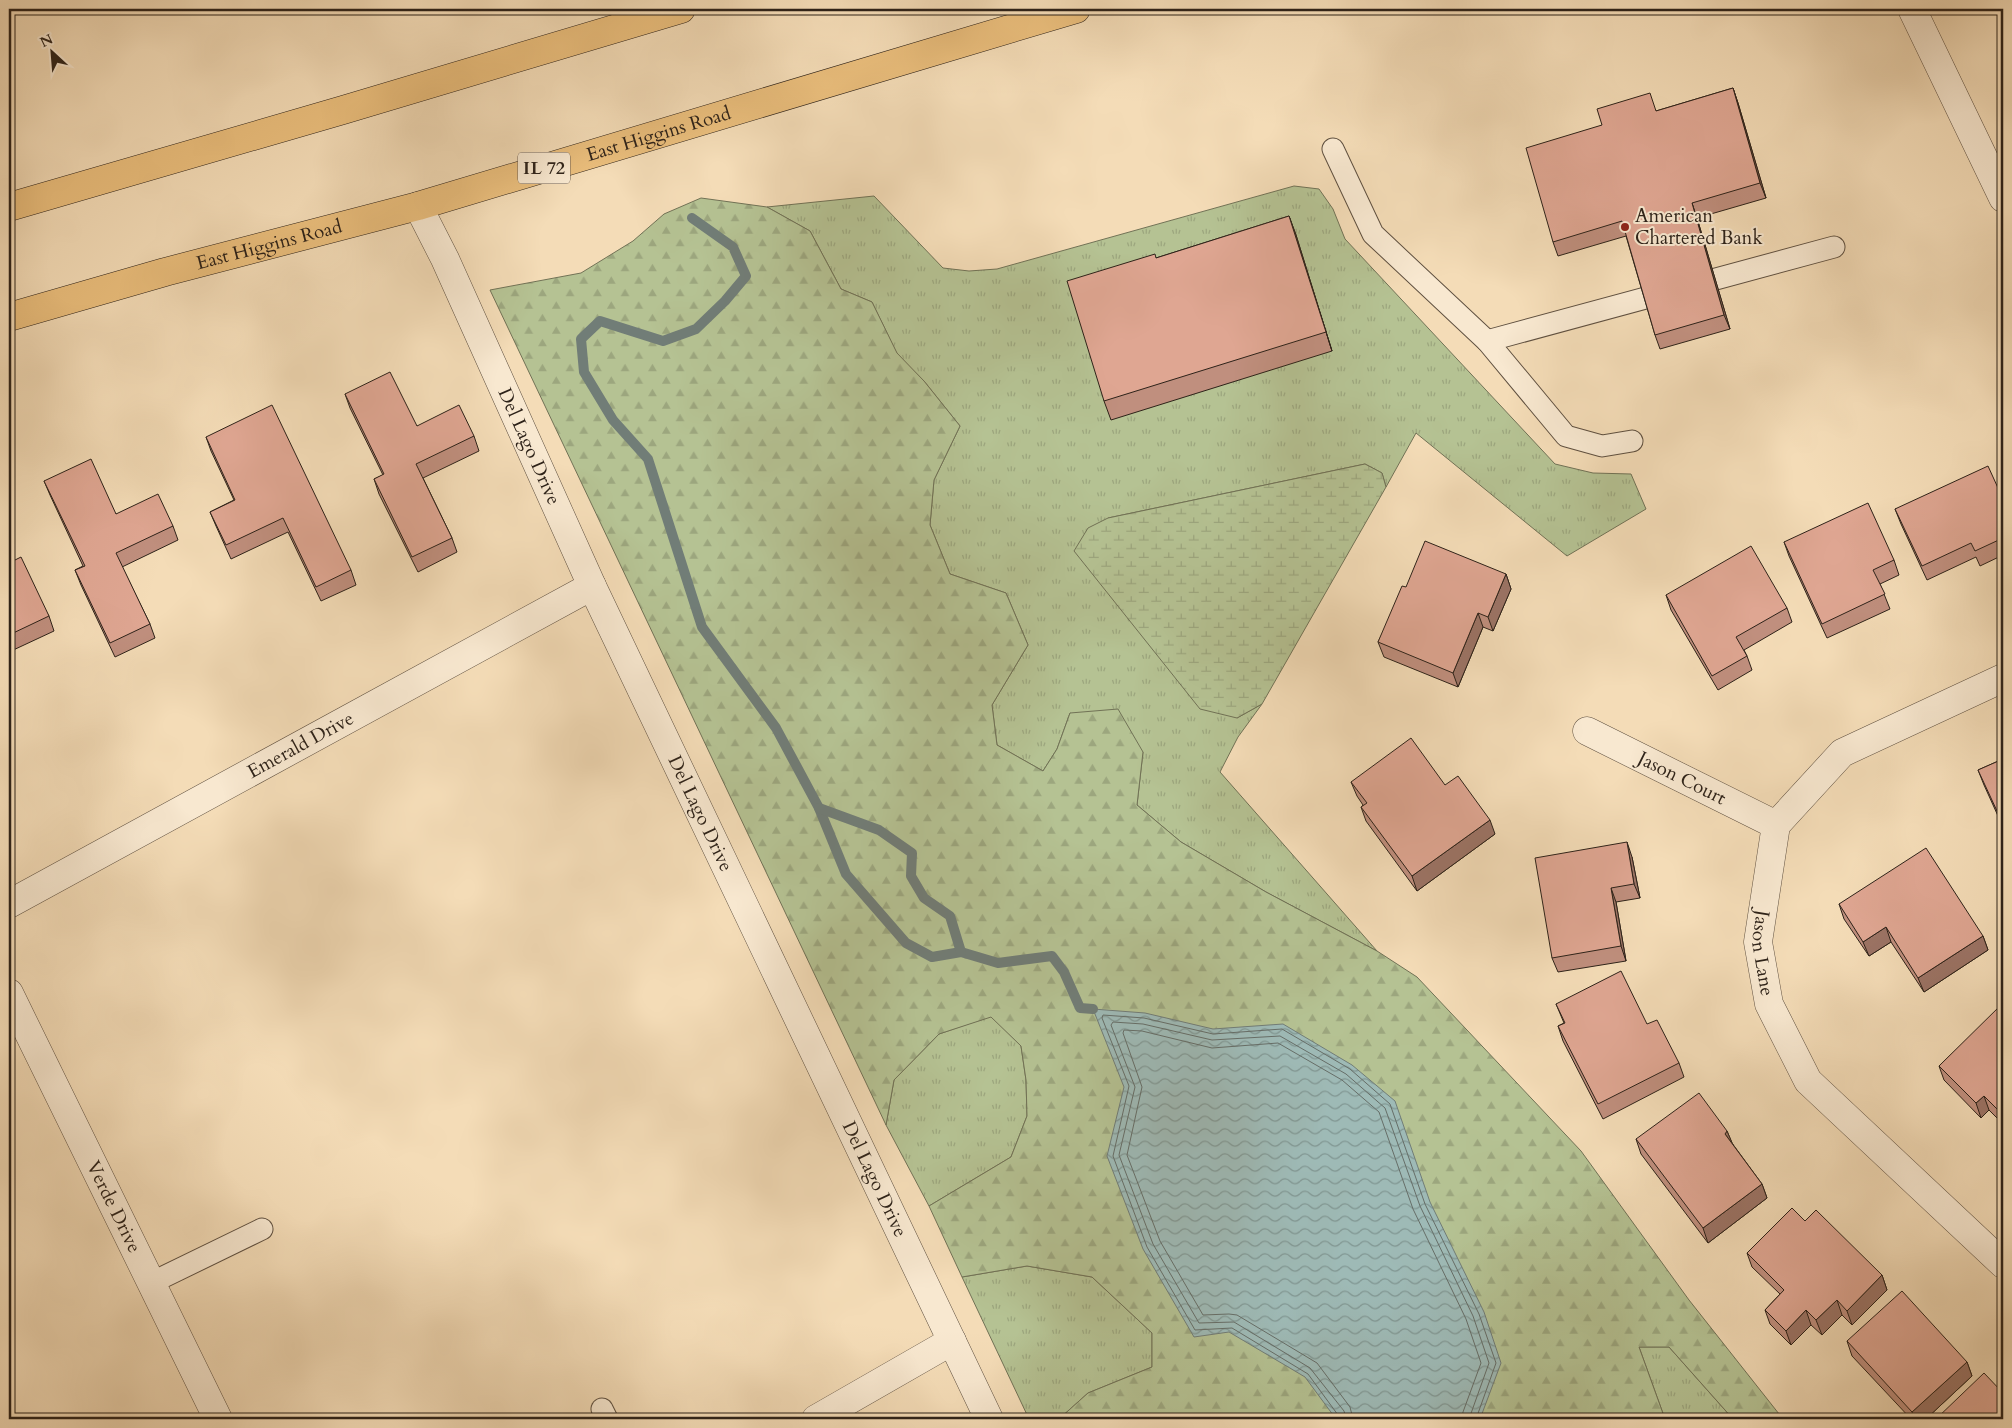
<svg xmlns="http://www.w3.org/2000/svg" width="2012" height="1428" font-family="Cardo,serif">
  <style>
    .grass { fill: url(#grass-tufts); stroke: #717256 }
    .forest { fill: url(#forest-firs); stroke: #717256 }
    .wetland { fill: url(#wetland-marsh); stroke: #717256 }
    .water { fill: url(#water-waves); stroke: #717d77 }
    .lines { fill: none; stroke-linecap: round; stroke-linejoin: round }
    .shore { stroke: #666e68; stroke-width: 1 }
    .stream { stroke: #717d77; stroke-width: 10 }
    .lane-casing { stroke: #5f5040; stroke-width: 23 }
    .street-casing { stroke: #5f5040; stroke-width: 29 }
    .primary-casing { stroke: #2d2219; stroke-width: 29 }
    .lane { stroke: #f8e8d0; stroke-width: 21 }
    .street { stroke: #f8e8d0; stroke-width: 28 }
    .primary { stroke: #eabe7c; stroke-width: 28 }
    .wall { fill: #c08f7e; stroke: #2d2219 }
    .shaded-wall { fill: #9c7466; stroke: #2d2219 }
    .building { fill: #dfa692; stroke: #2d2219 }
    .poi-dot { fill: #8f2418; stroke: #f8e8d0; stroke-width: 2 }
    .labels { text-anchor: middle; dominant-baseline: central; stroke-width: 4; stroke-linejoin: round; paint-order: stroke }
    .shield { fill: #f8e8d0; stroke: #6a5d50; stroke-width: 1 }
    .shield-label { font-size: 18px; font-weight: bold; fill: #2d2219 }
    .street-label { font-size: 19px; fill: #2d2219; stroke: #f8e8d0 }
    .poi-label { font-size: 19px; fill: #2d2219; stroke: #f8e8d0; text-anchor: start }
  </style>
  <defs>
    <pattern id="grass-tufts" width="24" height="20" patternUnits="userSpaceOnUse" patternTransform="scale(1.25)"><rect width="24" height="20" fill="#b5c293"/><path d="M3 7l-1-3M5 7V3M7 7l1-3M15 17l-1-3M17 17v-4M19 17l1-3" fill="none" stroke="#9ca67e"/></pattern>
    <pattern id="forest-firs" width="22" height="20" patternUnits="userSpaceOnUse" patternTransform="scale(1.25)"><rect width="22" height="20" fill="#b5c293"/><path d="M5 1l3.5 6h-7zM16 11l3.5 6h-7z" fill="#9ca67e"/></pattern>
    <pattern id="wetland-marsh" width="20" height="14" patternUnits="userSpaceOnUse" patternTransform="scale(1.25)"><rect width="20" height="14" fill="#b5c293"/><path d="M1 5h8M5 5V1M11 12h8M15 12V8" fill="none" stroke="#9ca67e"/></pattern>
    <pattern id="water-waves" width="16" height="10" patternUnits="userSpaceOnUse" patternTransform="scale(1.25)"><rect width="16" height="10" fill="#9ebab6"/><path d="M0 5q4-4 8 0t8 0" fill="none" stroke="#819793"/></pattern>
  </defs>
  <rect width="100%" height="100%" fill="#f4dcb7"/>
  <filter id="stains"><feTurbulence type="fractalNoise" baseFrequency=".004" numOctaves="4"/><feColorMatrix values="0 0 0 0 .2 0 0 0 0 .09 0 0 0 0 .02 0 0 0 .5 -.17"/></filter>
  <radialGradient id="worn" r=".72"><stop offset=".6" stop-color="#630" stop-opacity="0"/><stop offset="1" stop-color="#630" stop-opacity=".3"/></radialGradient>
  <!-- grass -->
  <g class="grass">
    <path d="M1294,186l25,3 14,20 12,30 210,225 38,9 38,1 15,35 -79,47 -151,-123 -30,54 -4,-14 -17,-9 -257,54 129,200 25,-14 -24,33 -18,35 157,179 -111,-59 -85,-50 -44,-37 6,-53 -73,-39 -13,36 -14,22 -46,-26 -5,-40 36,-60 -22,-52 -56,-19 -20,-49 4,-45 26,-54 -36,-45 -27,-27 -25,-52 -31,-13 -31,-58 -43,-24 107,-11 69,72 26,3 28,-2z"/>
    <path d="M991,1016l30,30 5,34 1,36 -16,41 -82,49 -43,-81 8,-45 45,-46z"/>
    <path d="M1027,1266l65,11 60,56v34l-64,26 -29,26h-30l-67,-142z"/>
    <path d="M1639,1347h30l64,72h-68z"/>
  </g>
  <!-- forest -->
  <path class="forest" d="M701,198l66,9 43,24 31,58 31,13 25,51 27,28 36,45 -26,54 -4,45 20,49 56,19 22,52 -36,60 5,40 46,26 14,-22 13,-36 48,-4 25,43 -6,53 44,37 85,50 111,59 40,26 164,174 108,149 94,119h-50l-64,-72h-30l26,72h-606l29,-26 64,-26v-34l-60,-56 -65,-11 -65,11 -33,-71 82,-49 16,-41 -1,-36 -5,-34 -30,-29 -52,17 -45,46 -8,45 -396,-835 91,-17 52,-32 31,-27z"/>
  <!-- wetland -->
  <path class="wetland" d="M1365,464l17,9 4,14 -124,217 -25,14 -37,-9 -126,-158 14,-23 20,-10z"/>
  <!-- water -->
  <path class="water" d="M1093,1009l52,4 68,16 70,-5 69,41 43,36 35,101 54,110 17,51 -21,56h-144l-31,-42 -76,-45 -35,5 -51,-88 -36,-93 17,-69z"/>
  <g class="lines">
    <!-- shore -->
    <g class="shore">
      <path d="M1339,1419l-1,-4 -30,-41 -76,-46 -37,2 -48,-83 -34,-91 16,-70 -27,-68 1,-3 41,3 69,16 69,-5 68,40 40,35 35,100 54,110 17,49 -20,56"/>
      <path d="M1346,1419l-2,-8 -34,-43 -76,-46 -35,1 -46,-79 -34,-89 16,-68 -24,-62 2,-3 30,2 69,16 68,-4 66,38 39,34 35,98 53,110 16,47 -20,56"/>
      <path d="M1353,1419l-3,-12 -33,-44 -80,-48 -8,-1 -26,1 -43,-74 -33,-86 15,-68 -19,-54 1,-3 18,1 70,17 66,-5 64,37 37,32 34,97 53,110 15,44 -18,49 -1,7"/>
    </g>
    <!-- stream -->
    <g class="stream">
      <path d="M692,218l41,29 13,29 -21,25 -29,28 -33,12 -63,-20 -19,18 3,33 29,48 35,39 54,168 74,101 43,80 27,66 60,69 26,14 29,-5 37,11 54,-7 12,16 16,36 13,1"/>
      <path d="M819,808l60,22 33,23 -1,23 13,22 26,18 11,36"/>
    </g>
    <defs>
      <g id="lane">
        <path d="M1333,149l40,85 114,107"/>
        <path d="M1632,441l-30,5 -36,-10 -79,-95 347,-94"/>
        <path d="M151,1283l111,-54"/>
        <path d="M602,1409l5,10"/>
      </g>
      <g id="street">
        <path d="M1912,9l91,189"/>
        <path id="s1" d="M418,206l27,53 147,327 397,833"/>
        <path id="s2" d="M2003,678l-161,75 -66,72 -18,117 11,62 39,77 195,183"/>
        <path id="s3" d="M1587,731l189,94"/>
        <path id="s4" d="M9,904l583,-318"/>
        <path id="s5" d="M9,993l209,426"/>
        <path d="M816,1419l136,-78"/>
      </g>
      <g id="primary">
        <path d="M9,207l334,-97 338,-101"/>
        <path id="s6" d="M9,317l156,-45 253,-66 658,-197"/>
      </g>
    </defs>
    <!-- lane casing -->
    <use href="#lane" class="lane-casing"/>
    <!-- street casing -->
    <use href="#street" class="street-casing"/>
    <!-- primary casing -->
    <use href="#primary" class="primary-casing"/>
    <!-- lane -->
    <use href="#lane" class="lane"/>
    <!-- street -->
    <use href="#street" class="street"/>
    <!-- primary -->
    <use href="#primary" class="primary"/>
  </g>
  <!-- wall -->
  <g class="wall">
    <path d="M1733,88l5,15 28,95 -69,20 33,111 -70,20 -5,-14 -29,-99 -68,20 -5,-14 103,-131z"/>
    <path d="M1289,216l7,19 36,116 -221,69 -7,-19 52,-143z"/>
    <path d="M345,394l72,32 57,10 5,15 -56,27 29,60 5,14 -39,20 -39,-78 -5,-15 9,-4 -33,-67z"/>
    <path d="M206,437l145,133 5,15 -35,16 -33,-69 -57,27 -15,-33 -6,-14 24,-12 -23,-49z"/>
    <path d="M44,481l72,33 57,12 5,14 -56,27 28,57 5,14 -40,19 -34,-72 -6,-15 8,-4 -33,-71z"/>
    <path d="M2003,499v56l-23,11 -4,-9 -49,23 -26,-56 -6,-15z"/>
    <path d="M1784,542l110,18 5,15 -19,9 10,25 -63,29 -38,-82z"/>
    <path d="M9,563l40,53 5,15 -45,21z"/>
    <path d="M1506,574l5,15 -18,42 -10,-4 -25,60 -74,-30 -6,-15 28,-55z"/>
    <path d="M1666,595l121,13 5,14 -48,28 3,6 5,14 -34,20 -47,-80z"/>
    <path d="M2003,759v68l-19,-42 -6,-15z"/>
    <path d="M1351,782l94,3 50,49 -78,57 -51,-70 -5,-14 2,-2 -6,-9z"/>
    <path d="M1632,857l8,41 -24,4 10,59 -68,11 -6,-14z"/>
    <path d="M1839,904l144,32 5,14 -64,42 -33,-50 -22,14 -25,-37z"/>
    <path d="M1556,1004l91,20 32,39 5,14 -81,42 -40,-78 -5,-15 6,-3z"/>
    <path d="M2003,1006v118l-14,-14 -8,8 -37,-38 -5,-14z"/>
    <path d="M1727,1131l5,12 30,41 5,14 -59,45 -67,-89 -5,-15z"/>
    <path d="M1805,1221l77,54 5,15 -35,35 -10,-10 -20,20 -11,-10 -20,20 -21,-21 -5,-14 15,-16 -28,-27 -5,-14z"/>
    <path d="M1847,1341l120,21 5,14 -46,43h-15l-59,-63z"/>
  </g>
  <!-- shaded-wall -->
  <g class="shaded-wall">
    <path d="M1733,88l5,15 28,95 -6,-15z"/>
    <path d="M1692,203l5,15 33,111 -6,-14z"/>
    <path d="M1289,216l7,19 36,116 -6,-19z"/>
    <path d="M1506,574l5,15 -18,42 -5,-14z"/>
    <path d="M1478,613l5,14 -25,60 -5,-14z"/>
    <path d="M1490,820l5,14 -78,57 -5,-15z"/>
    <path d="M1627,842l5,15 8,41 -6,-14z"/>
    <path d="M1611,888l5,14 10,59 -5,-15z"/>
    <path d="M1886,927l5,15 -22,14 -6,-14z"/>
    <path d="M1983,936l5,14 -64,42 -6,-14z"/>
    <path d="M1984,1096l5,14 -8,8 -5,-15z"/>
    <path d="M1727,1131l6,14 -8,-11z"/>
    <path d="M1762,1184l5,14 -59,45 -5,-15z"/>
    <path d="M1882,1275l5,15 -35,35 -5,-14z"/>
    <path d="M1837,1300l5,15 -20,20 -6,-15z"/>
    <path d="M1806,1310l5,15 -20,20 -5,-14z"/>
    <path d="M1967,1362l5,14 -46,43h-11l-3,-7z"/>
  </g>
  <!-- building -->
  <g class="building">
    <path d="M1733,88l27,95 -68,20 32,112 -69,20 -33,-114 -69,21 -27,-94 76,-23 -5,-16 53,-16 6,18z"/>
    <path d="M1289,216l37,116 -222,69 -37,-120 88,-27 1,4z"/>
    <path d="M390,372l27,54 42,-21 15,31 -58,28 36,74 -40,19 -38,-78 10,-5 -39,-80z"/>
    <path d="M272,405l79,165 -35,17 -33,-69 -57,27 -16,-33 25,-12 -29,-63z"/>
    <path d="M91,459l25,55 42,-20 15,32 -57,27 34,71 -40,19 -35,-73 10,-4 -41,-85z"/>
    <path d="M1988,466l15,33v39l-28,13 -4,-8 -49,23 -27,-57z"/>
    <path d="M1868,503l26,57 -21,10 12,24 -63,30 -38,-82z"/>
    <path d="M1425,541l81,33 -18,43 -10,-4 -25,60 -75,-31 24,-56 4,1z"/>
    <path d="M1751,546l36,62 -51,29 11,19 -35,20 -46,-81z"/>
    <path d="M21,557l28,59 -40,19v-72z"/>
    <path d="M1411,738l34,47 13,-9 32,44 -78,56 -51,-69 6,-4 -16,-21z"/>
    <path d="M2003,759v65l-25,-54z"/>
    <path d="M1627,842l7,42 -23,4 10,58 -69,12 -17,-100z"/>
    <path d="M1926,848l57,88 -65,42 -32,-51 -23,15 -24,-38z"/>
    <path d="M1621,971l26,53 10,-4 22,43 -81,41 -40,-78 7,-3 -9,-19z"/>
    <path d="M2002,1004l1,2v109l-19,-19 -8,7 -37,-37z"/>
    <path d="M1699,1093l28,38 -2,3 37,50 -59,44 -67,-89z"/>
    <path d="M1792,1208l13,13 11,-11 66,65 -35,36 -10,-11 -21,20 -10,-10 -20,21 -21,-21 19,-20 -37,-37z"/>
    <path d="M1902,1291l65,71 -55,50 -65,-71z"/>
    <path d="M1984,1373l19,20v26h-67z"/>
  </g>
  <!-- markers -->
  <circle class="poi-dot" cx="1625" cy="227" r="5"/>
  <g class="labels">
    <!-- shield labels -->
    <rect class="shield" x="518" y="152.5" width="52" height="31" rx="4"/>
    <g class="shield-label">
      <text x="544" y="168">IL 72</text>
    </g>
    <!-- street labels -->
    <g class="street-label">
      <text stroke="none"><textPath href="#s6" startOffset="675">East Higgins Road</textPath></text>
      <text stroke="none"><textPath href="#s6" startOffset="270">East Higgins Road</textPath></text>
      <text stroke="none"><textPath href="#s1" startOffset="265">Del Lago Drive</textPath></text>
      <text stroke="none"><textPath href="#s4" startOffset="332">Emerald Drive</textPath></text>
      <text stroke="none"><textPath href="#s3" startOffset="106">Jason Court</textPath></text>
      <text stroke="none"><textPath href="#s1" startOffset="670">Del Lago Drive</textPath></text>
      <text stroke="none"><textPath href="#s2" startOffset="405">Jason Lane</textPath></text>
      <text stroke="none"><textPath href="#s1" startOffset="1075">Del Lago Drive</textPath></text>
      <text stroke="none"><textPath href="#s5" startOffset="238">Verde Drive</textPath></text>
    </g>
    <!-- poi labels -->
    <g class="poi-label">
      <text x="1635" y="216">American<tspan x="1635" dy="22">Chartered Bank</tspan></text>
    </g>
  </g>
  <!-- margin -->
  <rect width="2012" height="1428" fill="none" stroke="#f4dcb7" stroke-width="30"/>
  <rect x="10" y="10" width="1992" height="1408" fill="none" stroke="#2d2219" stroke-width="2.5"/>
  <rect x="15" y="15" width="1982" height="1398" fill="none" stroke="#2d2219"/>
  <!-- north arrow -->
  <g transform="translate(52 52) rotate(334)" stroke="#f8e8d0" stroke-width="4" paint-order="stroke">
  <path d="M0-4L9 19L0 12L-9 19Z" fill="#2d2219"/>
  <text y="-8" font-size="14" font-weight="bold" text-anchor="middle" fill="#2d2219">N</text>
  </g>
  <rect width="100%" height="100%" filter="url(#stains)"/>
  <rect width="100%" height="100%" fill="url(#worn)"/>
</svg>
